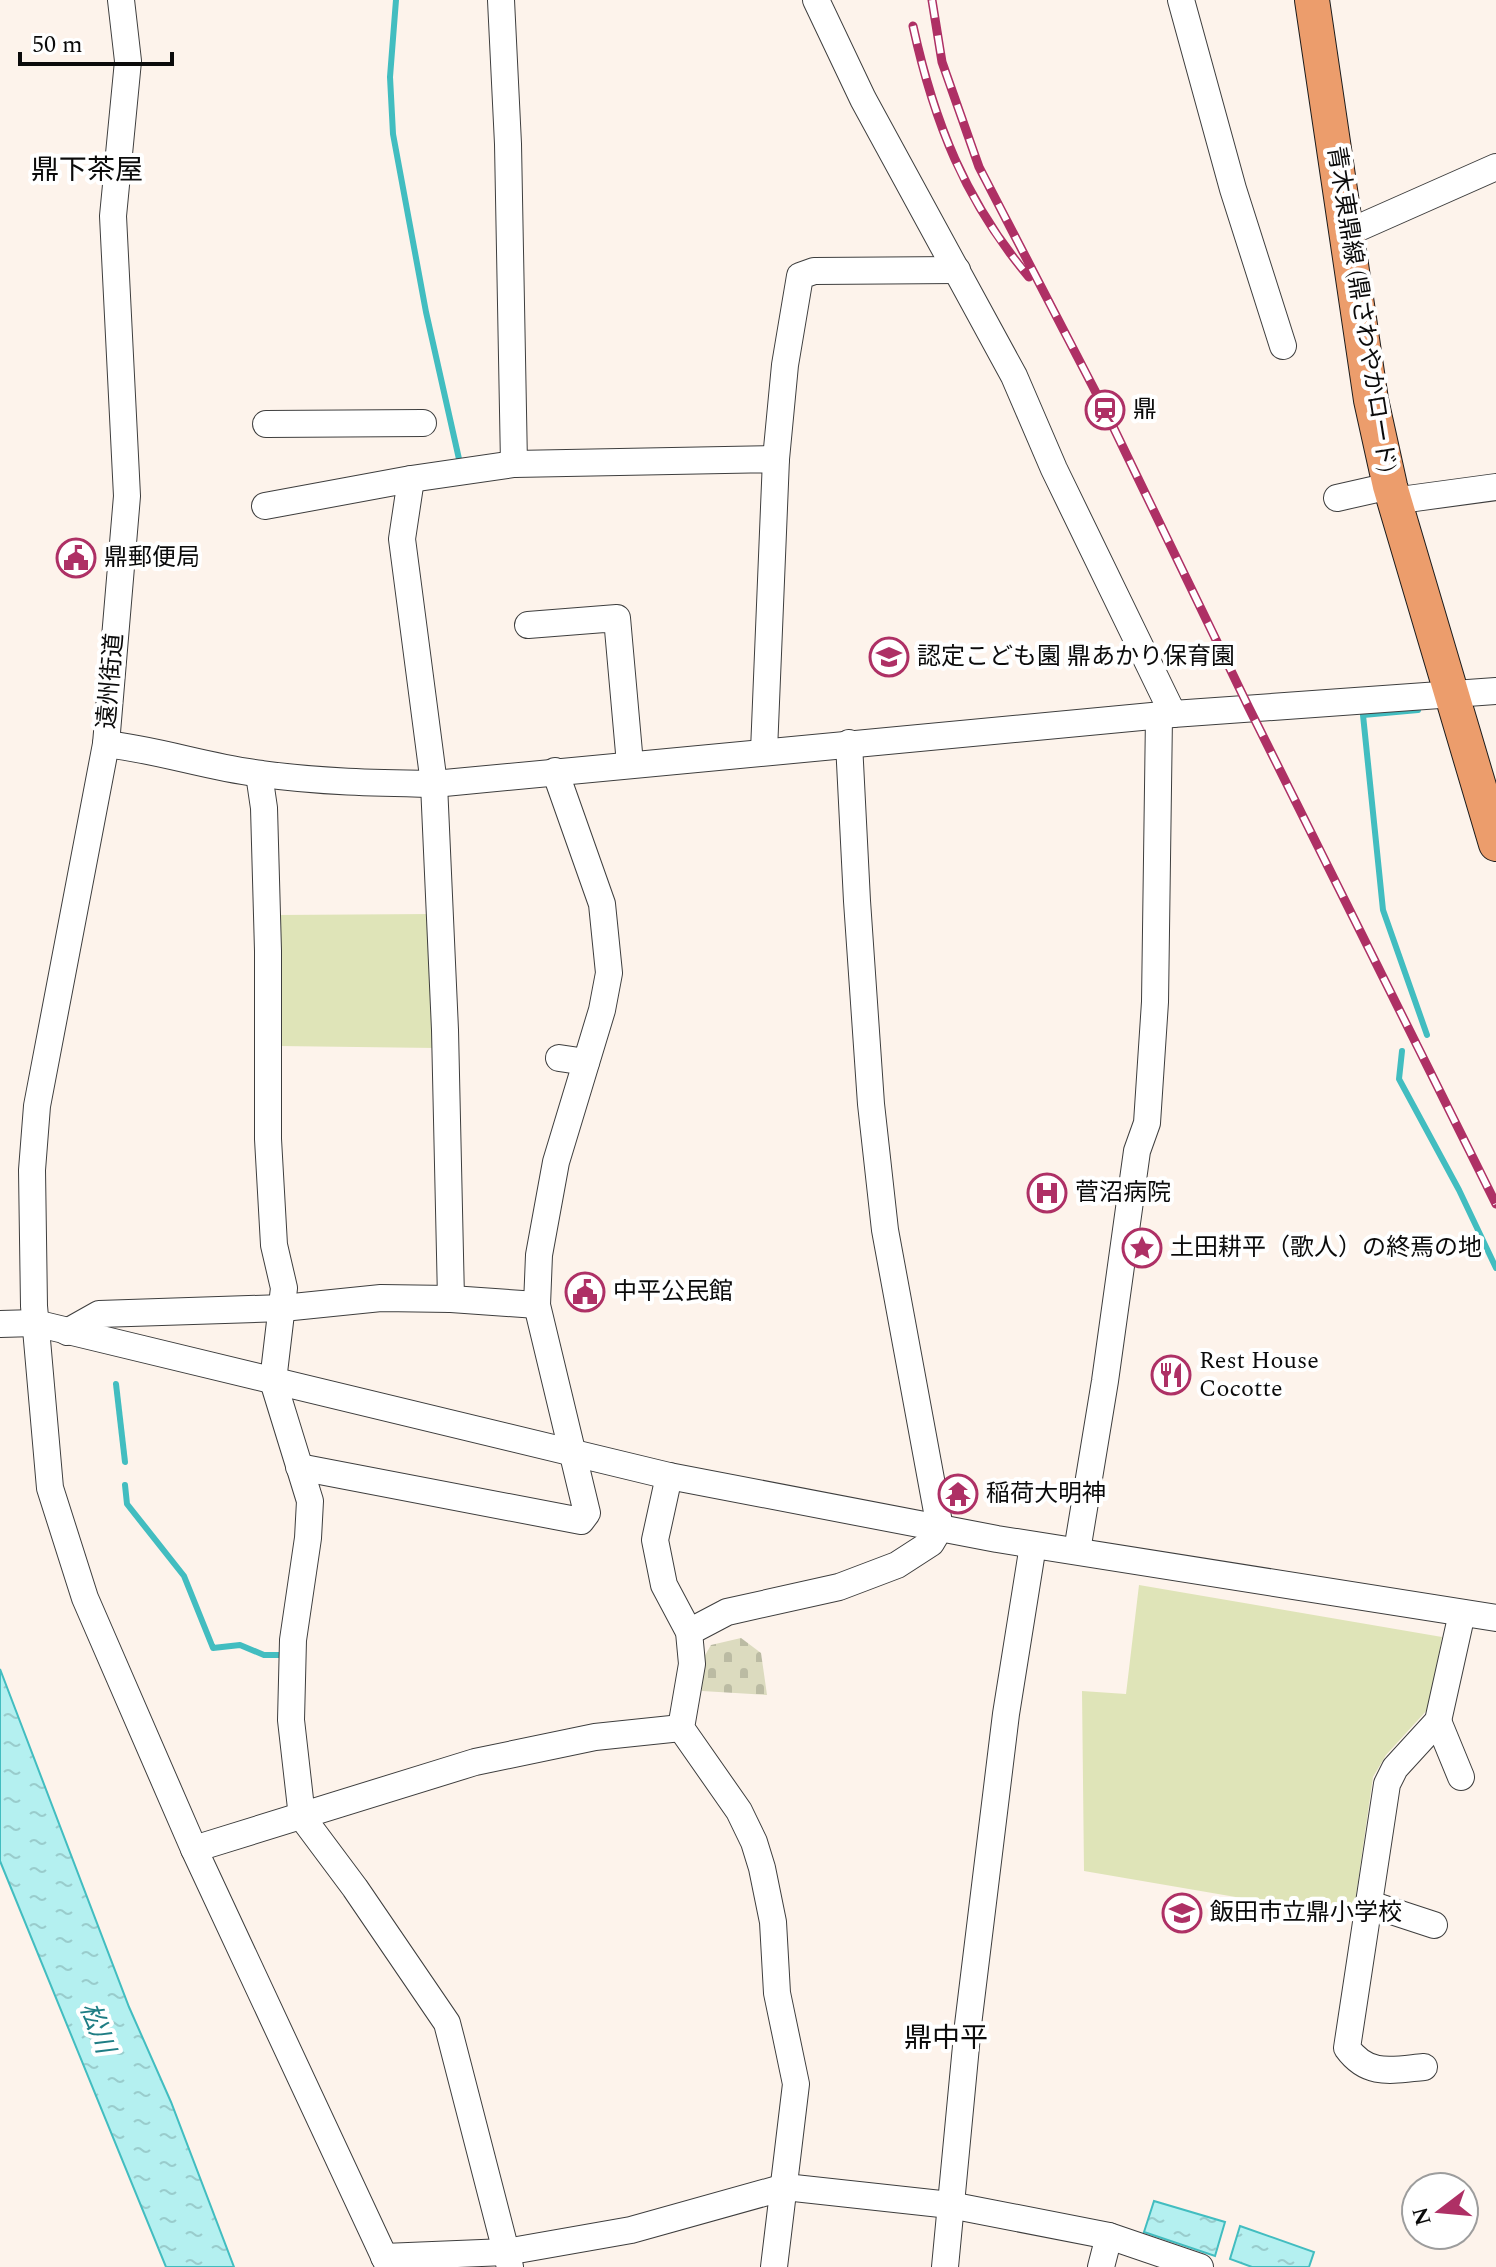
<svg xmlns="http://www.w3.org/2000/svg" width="1496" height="2267" font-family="Spectral,'Noto Sans JP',serif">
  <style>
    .green { fill: #dfe4b8 }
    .cemetery { fill: url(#cemetery-stones) }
    .water { fill: url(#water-ripples); stroke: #42bdc0; stroke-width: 2 }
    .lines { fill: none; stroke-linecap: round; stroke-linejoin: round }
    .stream { stroke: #42bdc0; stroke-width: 6 }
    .minor-casing { stroke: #3e3e3e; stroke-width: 28 }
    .major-casing { stroke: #1c1c1c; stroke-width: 36 }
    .minor { stroke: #fff; stroke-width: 26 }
    .major { stroke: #ec9d6c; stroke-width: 34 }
    .rail-casing { stroke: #ae3065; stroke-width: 9 }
    .rail { stroke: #fff; stroke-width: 6; stroke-dasharray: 18; stroke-linecap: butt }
    .labels { text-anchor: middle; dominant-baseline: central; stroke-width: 8; stroke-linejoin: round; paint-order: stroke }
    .street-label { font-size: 24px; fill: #0b0b0b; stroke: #fff }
    .poi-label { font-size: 24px; fill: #0b0b0b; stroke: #fff; text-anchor: start }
    .water-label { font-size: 26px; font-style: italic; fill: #1e7d84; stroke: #fff }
    .quarter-label { font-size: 28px; fill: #0b0b0b; stroke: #fff }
  </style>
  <defs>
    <pattern id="cemetery-stones" width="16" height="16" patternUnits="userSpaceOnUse" patternTransform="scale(2)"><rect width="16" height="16" fill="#dcdbbf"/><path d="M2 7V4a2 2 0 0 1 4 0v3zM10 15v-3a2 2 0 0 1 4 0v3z" fill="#bbbba3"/></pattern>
    <pattern id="water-ripples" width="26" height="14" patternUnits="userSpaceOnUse" patternTransform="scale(2)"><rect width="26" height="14" fill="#b4f0f0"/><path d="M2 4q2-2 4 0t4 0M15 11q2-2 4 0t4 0" fill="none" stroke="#9cc"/></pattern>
  </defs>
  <rect width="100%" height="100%" fill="#fdf3eb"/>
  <!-- green -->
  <g class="green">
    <path d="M433,914l3,134 -158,-2 -2,-131z"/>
    <path d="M1139,1585l303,52 -14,72 -42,46 -13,22 -20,140 -269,-46 -2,-180 44,3z"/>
  </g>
  <!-- cemetery -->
  <path class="cemetery" d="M741,1638l20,15 6,42 -65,-4 -2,-27 11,-19z"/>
  <!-- water -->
  <g class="water">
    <path d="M0,1669l129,338 42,95 63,165h-68l-166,-406z"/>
    <path d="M1154,2201l71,21 -10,34 -71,-24z"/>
    <path d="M1240,2226l74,26 -5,15h-57l-22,-8z"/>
  </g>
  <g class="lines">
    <!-- stream -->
    <g class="stream">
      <path d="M396,0l-6,77 3,57 33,178 33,147"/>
      <path d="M1418,710l-55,5 20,195 44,125"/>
      <path d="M1402,1051l-3,28 60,111 37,78"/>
      <path d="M116,1384l9,78"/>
      <path d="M125,1485l2,19 57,72 29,72 27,-3 24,10h20v4"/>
    </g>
    <defs>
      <g id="minor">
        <path d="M121,0l7,61 -15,155 14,280 -21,248 -69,362 -5,64 2,136 16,182 35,110 109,251 195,418"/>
        <path d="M501,0l7,144 6,320"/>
        <path d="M816,0l47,99 151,277 40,93 119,245 323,-23"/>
        <path d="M1181,0l52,189 50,157"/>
        <path d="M1347,233l149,-66"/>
        <path d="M266,424l157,-1"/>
        <path d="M776,459l9,-94 15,-89 14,-5 143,-1"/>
        <path d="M411,479l-9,60 32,245 11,246 6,269"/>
        <path d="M1337,498l53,-12"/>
        <path d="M1393,501l103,-14"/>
        <path d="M265,506l146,-27 103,-15 262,-5 -12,292"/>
        <path d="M528,625l89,-7 13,146"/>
        <path d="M106,744c53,6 104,24 156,30 57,8 115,9 172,10l739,-70"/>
        <path d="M259,774l5,34 4,143v188l6,106 10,43 -11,93 37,120 -2,37 -15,102 -2,80 11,97 53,71 92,135 63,244"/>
        <path d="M559,1058l27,4"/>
        <path d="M0,1324l35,-1 634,153 328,63 499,79"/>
        <path d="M67,1332l32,-18 184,-6 98,-10 70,1 86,6"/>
        <path d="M299,1467l282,54 6,-8 -50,-208 2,-50 17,-93 46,-152 7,-37 -7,-69 -47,-133"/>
        <path d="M669,1476l-14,64 9,45 25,47 3,32 -11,64 58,83 15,31 8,26 11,54 4,71 19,91 -22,183"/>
        <path d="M1077,1551l28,-170 32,-230 10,-28 8,-121 4,-286"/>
        <path d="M689,1632l38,-20 112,-25 58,-22 34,-22 9,-15 -55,-298 -14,-126 -14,-203 -8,-158"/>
        <path d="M1438,1721l23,56"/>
        <path d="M194,1849l281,-87 120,-25 86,-9"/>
        <path d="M1370,1904l64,21"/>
        <path d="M1424,2067c-32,3 -56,10 -77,-19l40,-264 8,-16 43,-47 24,-108"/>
        <path d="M384,2257l122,-5 125,-22 154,-43 165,18 159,31 91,31"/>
        <path d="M945,2267l23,-242 38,-311 27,-169"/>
        <path d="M1101,2267l8,-31"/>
      </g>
      <path id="major" d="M1312,0l59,400 19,86 106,358"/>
    </defs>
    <!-- minor casing -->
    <use href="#minor" class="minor-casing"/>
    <!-- major casing -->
    <use href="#major" class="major-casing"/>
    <!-- minor -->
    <use href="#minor" class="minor"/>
    <!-- major -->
    <use href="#major" class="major"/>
    <defs>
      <g id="rail">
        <path d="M932,0l10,62 37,105 126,243 144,298 247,496"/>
        <path d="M913,26c21,96 52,175 116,251"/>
      </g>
    </defs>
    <!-- rail casing -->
    <use href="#rail" class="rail-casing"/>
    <!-- rail -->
    <use href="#rail" class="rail"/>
  </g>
  <!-- icons -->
  <defs>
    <symbol id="station-ring" viewBox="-11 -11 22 22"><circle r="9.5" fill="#fff" stroke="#ae3065" stroke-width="1.5"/><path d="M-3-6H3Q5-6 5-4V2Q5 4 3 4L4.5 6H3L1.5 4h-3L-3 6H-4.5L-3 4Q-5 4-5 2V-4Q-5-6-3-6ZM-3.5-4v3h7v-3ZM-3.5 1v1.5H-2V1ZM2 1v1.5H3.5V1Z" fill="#ae3065"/></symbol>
    <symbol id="civic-ring" viewBox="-11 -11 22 22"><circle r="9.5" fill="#fff" stroke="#ae3065" stroke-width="1.5"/><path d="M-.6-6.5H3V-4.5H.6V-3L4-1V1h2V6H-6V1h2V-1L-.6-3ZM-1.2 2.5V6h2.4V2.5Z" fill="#ae3065"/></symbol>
    <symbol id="school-ring" viewBox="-11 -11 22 22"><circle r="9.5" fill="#fff" stroke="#ae3065" stroke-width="1.5"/><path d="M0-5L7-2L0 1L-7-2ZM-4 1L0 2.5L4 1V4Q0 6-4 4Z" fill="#ae3065"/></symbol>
    <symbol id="hospital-ring" viewBox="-11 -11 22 22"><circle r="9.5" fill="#fff" stroke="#ae3065" stroke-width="1.5"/><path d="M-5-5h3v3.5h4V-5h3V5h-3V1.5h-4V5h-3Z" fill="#ae3065"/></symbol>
    <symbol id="sight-ring" viewBox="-11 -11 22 22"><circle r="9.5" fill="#fff" stroke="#ae3065" stroke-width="1.5"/><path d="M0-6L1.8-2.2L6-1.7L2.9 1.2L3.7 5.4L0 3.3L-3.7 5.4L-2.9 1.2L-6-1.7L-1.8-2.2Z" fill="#ae3065"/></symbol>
    <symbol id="restaurant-ring" viewBox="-11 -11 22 22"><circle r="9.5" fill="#fff" stroke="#ae3065" stroke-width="1.5"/><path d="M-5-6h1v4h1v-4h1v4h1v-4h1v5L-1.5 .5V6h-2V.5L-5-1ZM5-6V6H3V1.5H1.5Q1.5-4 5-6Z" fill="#ae3065"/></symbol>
    <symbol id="temple-ring" viewBox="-11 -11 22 22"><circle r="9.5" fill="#fff" stroke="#ae3065" stroke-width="1.5"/><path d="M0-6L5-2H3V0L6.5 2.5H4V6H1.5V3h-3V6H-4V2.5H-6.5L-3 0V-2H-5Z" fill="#ae3065"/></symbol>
  </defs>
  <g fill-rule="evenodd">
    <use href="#station-ring" x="1083" y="388" width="44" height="44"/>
    <use href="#civic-ring" x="54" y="536" width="44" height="44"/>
    <use href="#school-ring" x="867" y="635" width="44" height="44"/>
    <use href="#hospital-ring" x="1025" y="1171" width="44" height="44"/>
    <use href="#sight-ring" x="1120" y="1226" width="44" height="44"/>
    <use href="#civic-ring" x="563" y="1270" width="44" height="44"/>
    <use href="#restaurant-ring" x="1149" y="1353" width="44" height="44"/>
    <use href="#temple-ring" x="936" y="1472" width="44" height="44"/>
    <use href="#school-ring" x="1160" y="1891" width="44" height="44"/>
  </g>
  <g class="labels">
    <!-- street labels -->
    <g class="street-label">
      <text transform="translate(1361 309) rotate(81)">青木東鼎線 (鼎さわやかロード)</text>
      <text transform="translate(111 681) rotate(-85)">遠州街道</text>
    </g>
    <!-- poi labels -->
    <g class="poi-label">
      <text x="1133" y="410">鼎</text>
      <text x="104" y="558">鼎郵便局</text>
      <text x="917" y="657">認定こども園 鼎あかり保育園</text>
      <text x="1075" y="1193">菅沼病院</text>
      <text x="1170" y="1248">土田耕平（歌人）の終焉の地</text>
      <text x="613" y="1292">中平公民館</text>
      <text x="1199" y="1361">Rest House<tspan x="1199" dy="28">Cocotte</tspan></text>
      <text x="986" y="1494">稲荷大明神</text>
      <text x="1210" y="1913">飯田市立鼎小学校</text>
    </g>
    <!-- water labels -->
    <g class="water-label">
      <text transform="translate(97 2028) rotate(69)">松川</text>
    </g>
    <!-- quarter labels -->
    <g class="quarter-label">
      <text x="87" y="170">鼎下茶屋</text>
      <text x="946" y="2038">鼎中平</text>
    </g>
  </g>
  <!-- north arrow -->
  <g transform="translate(1440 2211) rotate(254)"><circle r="38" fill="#ffffff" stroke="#9d9d9d" stroke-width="2"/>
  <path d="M0-6L14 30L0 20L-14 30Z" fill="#ae3065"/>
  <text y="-12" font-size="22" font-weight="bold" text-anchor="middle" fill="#0b0b0b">N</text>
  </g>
  <!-- scale -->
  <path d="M20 52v12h152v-12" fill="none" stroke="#0b0b0b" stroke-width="4"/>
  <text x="32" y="52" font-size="24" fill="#0b0b0b" stroke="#ffffff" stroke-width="6" paint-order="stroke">50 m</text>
</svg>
